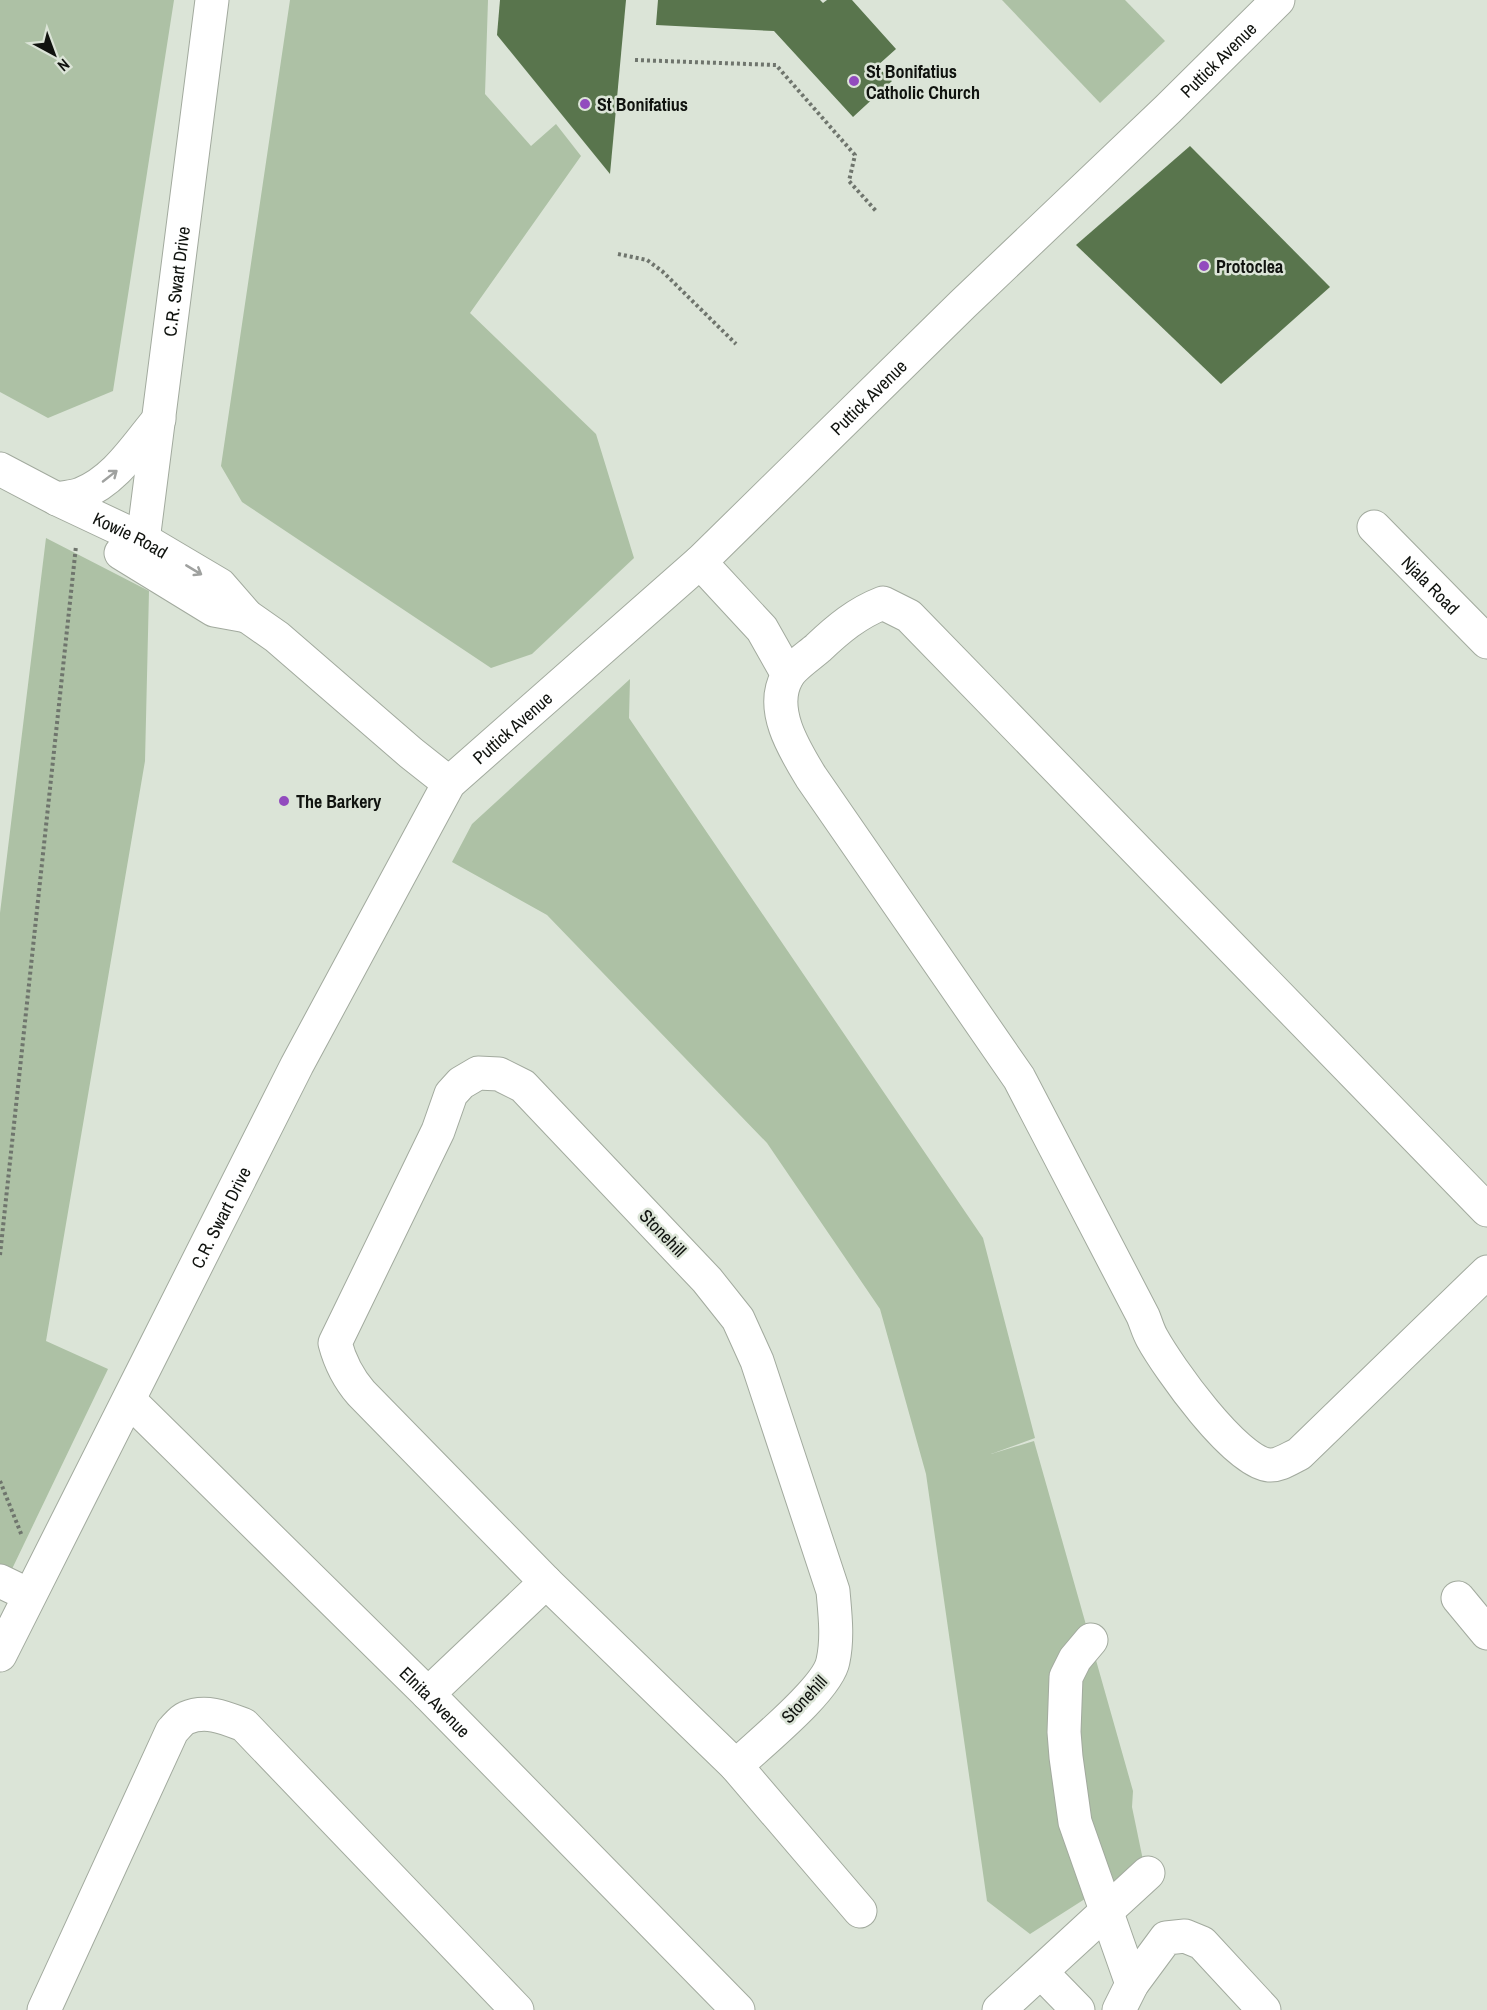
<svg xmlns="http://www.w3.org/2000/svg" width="1487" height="2010" font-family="'Archivo Narrow',sans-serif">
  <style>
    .green { fill: #adc1a5 }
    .building { fill: #59754d }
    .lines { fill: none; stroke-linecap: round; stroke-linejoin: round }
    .minor-casing { stroke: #a2aa9e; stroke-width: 35 }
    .path { stroke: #6f756d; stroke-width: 4; stroke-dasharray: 3 3; stroke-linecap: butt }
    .minor { stroke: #fff; stroke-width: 33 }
    .oneway { stroke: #9fa19f }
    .poi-dot { fill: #924bbe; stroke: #dbe4d7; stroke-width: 2 }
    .labels { text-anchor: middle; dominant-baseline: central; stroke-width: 5; stroke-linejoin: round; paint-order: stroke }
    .street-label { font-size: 18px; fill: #10130f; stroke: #dbe4d7 }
    .poi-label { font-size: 18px; font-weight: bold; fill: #10130f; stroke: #dbe4d7; text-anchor: start }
  </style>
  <rect width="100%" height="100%" fill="#dbe4d7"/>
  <!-- green -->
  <g class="green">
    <path d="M0,0h174l-61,391 -65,27 -48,-26z"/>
    <path d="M290,0h198l-3,94 46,52 25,-22 25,32 -111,157 126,121 38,124 -102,96 -41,14 -249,-166 -21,-36z"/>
    <path d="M1002,0h123l40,41 -65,62z"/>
    <path d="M46,538l103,53 -4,170 -99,580 62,28 -108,225v-681z"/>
    <path d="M630,679l-1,39 354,520 52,200 -44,16 43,-13 99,350 -1,16 12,58 -31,16 -83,53 -43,-33 -61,-427 -46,-165 -113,-166 -220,-228 -95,-53 20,-38z"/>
  </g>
  <!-- building -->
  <g class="building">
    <path d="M500,0h126l-16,174 -113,-139z"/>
    <path d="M658,0h162l3,3 4,-3h25l44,49 -19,17 15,15 -39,36 -79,-86 -118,-6z"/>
    <path d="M1190,146l140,141 -109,97 -145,-139z"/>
  </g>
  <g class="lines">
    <defs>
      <g id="minor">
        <path id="s1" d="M0,469l57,30 87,41 76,45 27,31 30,21 134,116 38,30"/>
        <path d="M57,499c8,-2 17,-2 24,-5 35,-14 55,-48 78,-75"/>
        <path id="s2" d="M1374,527l113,115"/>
        <path d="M121,553l93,57 33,6"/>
        <path d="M700,562l62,67 26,46"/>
        <path id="s3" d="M140,564l72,-564"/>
        <path d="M478,1073l21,1 24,12 184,194 31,39 19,42 76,230c2,23 5,47 0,70 -5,28 -74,83 -97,105l-190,-184 -185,-189c-13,-15 -21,-31 -26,-50l103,-212 13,-37 10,-11z"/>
        <path d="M1487,1210l-578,-594 -26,-13c-26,10 -45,26 -65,45 -9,8 -25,18 -31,29 -18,32 7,72 24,100l208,301 124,238c3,7 5,15 9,22 16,29 83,124 117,127 10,1 21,-7 30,-11l188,-182"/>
        <path id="s4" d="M129,1400l299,294 310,316"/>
        <path d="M0,1581l29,14"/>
        <path d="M1458,1598l29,35"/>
        <path d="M1091,1640l-16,19 -9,18 -2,55 2,25 9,65 57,162"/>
        <path id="s5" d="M0,1655l297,-590 152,-282 251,-221 263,-258 205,-195 110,-109"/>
        <path d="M428,1694l118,-112"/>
        <path d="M736,1766l124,145"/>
        <path d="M1041,1972l37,38"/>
        <path d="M44,2010l128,-279c4,-4 9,-11 14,-13 20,-9 40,0 58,7l273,285"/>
        <path d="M999,2010l149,-137"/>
        <path d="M1119,2010l13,-26 34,-46 19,-2 17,7 62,67"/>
      </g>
    </defs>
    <!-- minor casing -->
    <use href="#minor" class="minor-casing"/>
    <!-- path -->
    <g class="path">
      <path d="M635,60l141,5 79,90 -6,26 27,30"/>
      <path d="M618,254l29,6 15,11 74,73"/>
      <path d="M0,1255l76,-709"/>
      <path d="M0,1481l22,55"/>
    </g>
    <!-- minor -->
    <use href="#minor" class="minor"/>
  </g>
  <!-- one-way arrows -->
  <defs><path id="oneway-shaft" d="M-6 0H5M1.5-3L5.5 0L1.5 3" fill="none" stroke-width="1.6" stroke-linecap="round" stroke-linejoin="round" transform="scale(1.5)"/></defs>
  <g class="oneway">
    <use href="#oneway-shaft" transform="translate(110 476) rotate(-38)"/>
    <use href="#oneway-shaft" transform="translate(194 570) rotate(31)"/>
  </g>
  <!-- markers -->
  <g class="poi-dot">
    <circle cx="854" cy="81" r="6"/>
    <circle cx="585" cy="104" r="6"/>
    <circle cx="1204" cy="266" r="6"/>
    <circle cx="284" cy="801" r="6"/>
  </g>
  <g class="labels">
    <!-- street labels -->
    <g class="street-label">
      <text stroke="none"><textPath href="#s5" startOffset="2037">Puttick Avenue</textPath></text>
      <text stroke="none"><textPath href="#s3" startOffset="285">C.R. Swart Drive</textPath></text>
      <text stroke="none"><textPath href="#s5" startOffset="1551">Puttick Avenue</textPath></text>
      <text stroke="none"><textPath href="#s1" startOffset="146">Kowie Road</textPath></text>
      <text stroke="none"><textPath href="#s2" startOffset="81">Njala Road</textPath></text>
      <text stroke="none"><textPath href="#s5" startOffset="1065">Puttick Avenue</textPath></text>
      <text stroke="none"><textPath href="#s5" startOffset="490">C.R. Swart Drive</textPath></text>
      <text transform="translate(663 1233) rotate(46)">Stonehill</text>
      <text transform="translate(804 1699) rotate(-47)">Stonehill</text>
      <text stroke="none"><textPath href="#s4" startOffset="430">Elnita Avenue</textPath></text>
    </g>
    <!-- poi labels -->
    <g class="poi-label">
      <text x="866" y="71">St Bonifatius<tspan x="866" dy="21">Catholic Church</tspan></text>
      <text x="597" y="104">St Bonifatius</text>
      <text x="1216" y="266">Protoclea</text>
      <text x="296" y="801">The Barkery</text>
    </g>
  </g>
  <!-- north arrow -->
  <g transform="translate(54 54) rotate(139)" stroke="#dbe4d7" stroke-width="4.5" paint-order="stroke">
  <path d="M0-4.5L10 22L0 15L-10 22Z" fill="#10130f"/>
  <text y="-9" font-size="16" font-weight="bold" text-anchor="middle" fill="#10130f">N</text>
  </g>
</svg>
